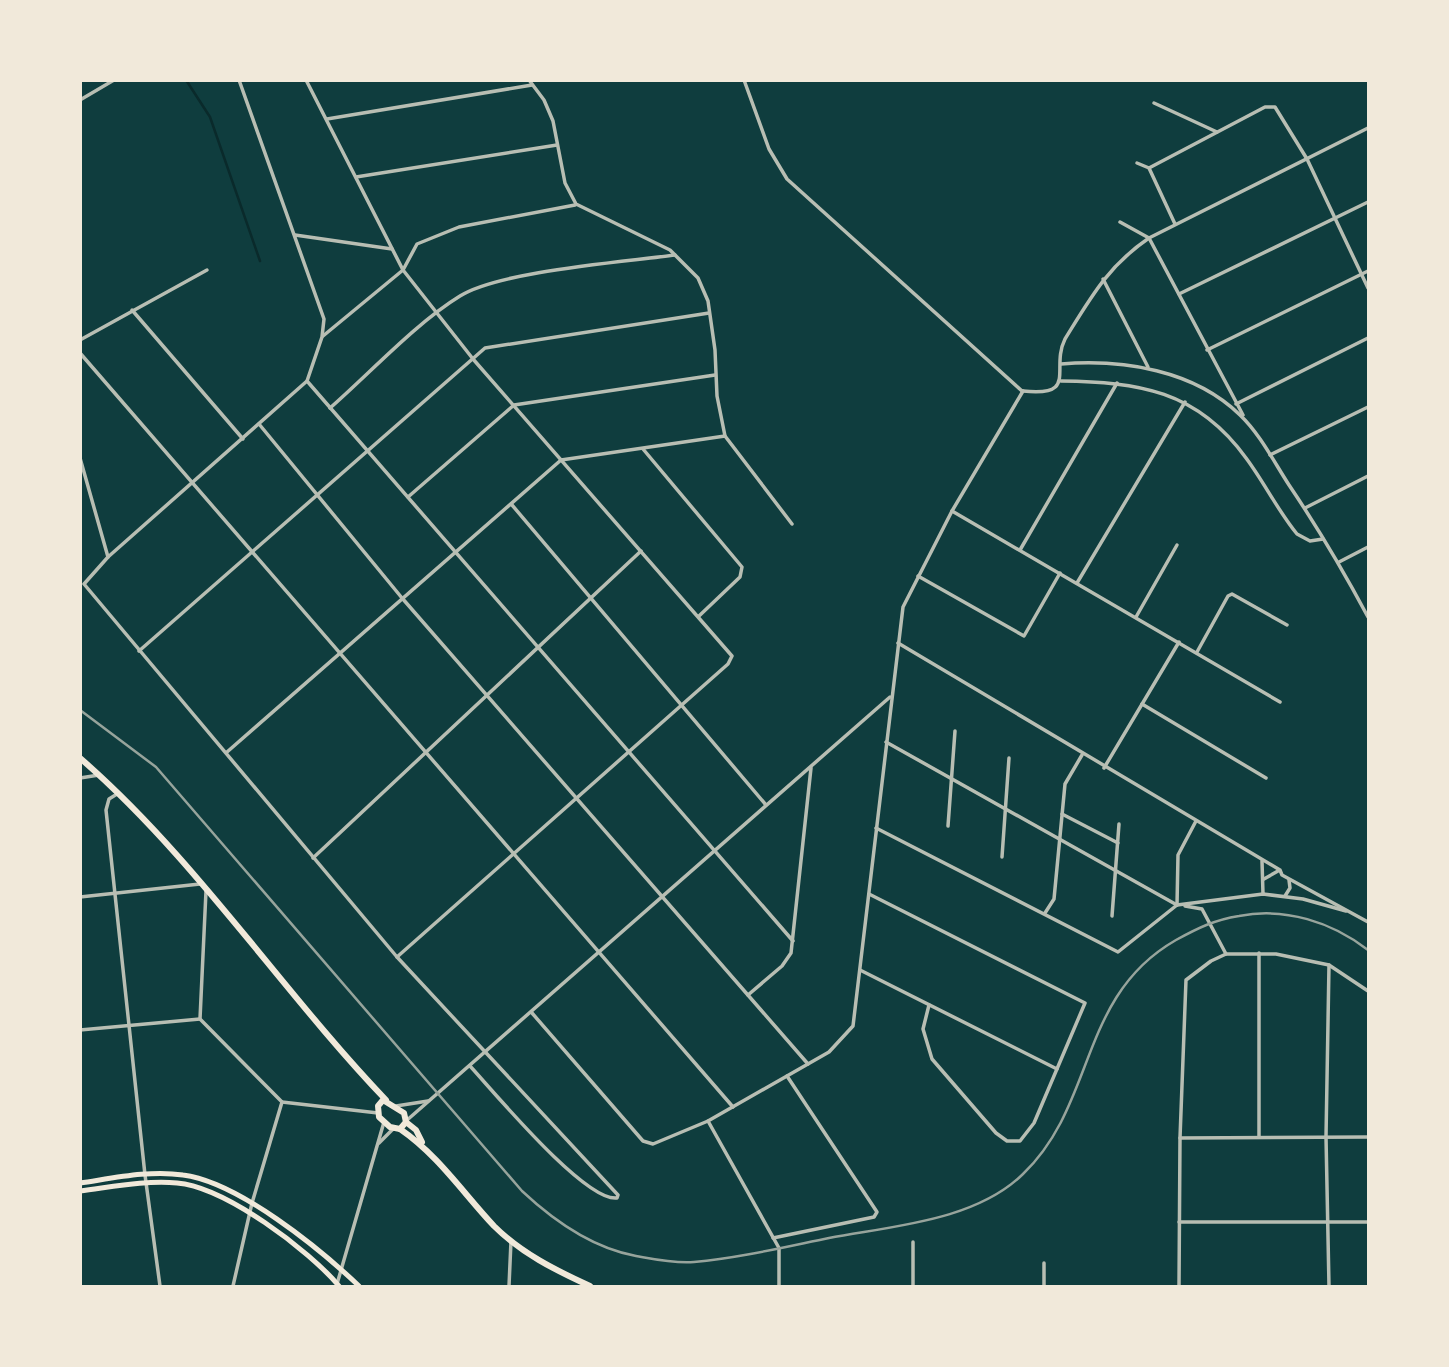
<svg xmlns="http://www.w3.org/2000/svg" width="1449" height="1367" font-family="Lora,serif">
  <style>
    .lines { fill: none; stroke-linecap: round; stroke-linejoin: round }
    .stream { stroke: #0a2a2b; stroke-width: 2.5 }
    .minor { stroke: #b8beb3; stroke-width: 3.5 }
    .secondary { stroke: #f1e9da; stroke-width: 5 }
    .primary { stroke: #f1e9da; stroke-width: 6 }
    .rail { stroke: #97a49c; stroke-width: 2.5 }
  </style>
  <rect width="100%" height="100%" fill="#0f3d3e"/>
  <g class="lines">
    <!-- stream -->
    <path class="stream" d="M186,80l24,37 50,144"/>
    <!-- minor -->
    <g class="minor">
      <path d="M239,80l85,239 -2,18 -15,44 -199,176 -24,27 313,373 221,238 -1,3c-32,4 -123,-106 -147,-132"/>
      <path d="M306,80l97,190 70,89 259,297 -4,8 -331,293"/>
      <path d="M529,80l15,20 9,21 12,62 11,21 94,46 28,28 10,23 7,49 2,46 8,40 67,88"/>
      <path d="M744,80l25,69 18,30 235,212"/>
      <path d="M80,100l34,-20"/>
      <path d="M1154,103l63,29"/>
      <path d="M327,119l205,-34"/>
      <path d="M1137,163l12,5 26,56"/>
      <path d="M1149,168l116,-61h10l32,52 61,129"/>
      <path d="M356,177l201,-32"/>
      <path d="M1120,222l29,16 94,177"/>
      <path d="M295,235l97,14"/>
      <path d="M1103,279l45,88"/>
      <path d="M1179,294l189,-92"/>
      <path d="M132,310l111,129"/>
      <path d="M323,336l80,-66 14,-26 42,-17 116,-22"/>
      <path d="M80,340l127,-70"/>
      <path d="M1207,350l161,-79"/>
      <path d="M80,353l653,754"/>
      <path d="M1061,364c62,-5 133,6 179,51 20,19 34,47 49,70 29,43 55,87 79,132"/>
      <path d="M307,381l486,560"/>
      <path d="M1061,381c77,1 136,9 185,77 18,24 32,53 51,76l13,7 13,-2"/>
      <path d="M1023,391c56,6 27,-22 42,-52 26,-42 43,-73 84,-101l219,-110"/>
      <path d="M1236,404l132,-66"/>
      <path d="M330,408c40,-35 86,-85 130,-112 40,-25 164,-34 215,-41"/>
      <path d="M259,424l143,174 406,466"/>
      <path d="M643,449l99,118 -2,10 -41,39"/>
      <path d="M1270,455l98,-48"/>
      <path d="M80,458l28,99"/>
      <path d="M408,497l106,-92 201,-30"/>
      <path d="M512,505l254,300"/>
      <path d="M1305,508l63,-32"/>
      <path d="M952,511l328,191"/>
      <path d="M1020,550l97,-167"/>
      <path d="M1339,562l29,-15"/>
      <path d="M918,576l106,60 36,-63"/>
      <path d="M1077,583l108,-181"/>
      <path d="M1136,617l41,-72"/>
      <path d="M898,643l382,227 2,5 86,47"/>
      <path d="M139,651l346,-303 224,-35"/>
      <path d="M1197,652l31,-56 4,-2 55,31"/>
      <path d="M1142,704l124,74"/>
      <path d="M886,742l291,163"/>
      <path d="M227,752l334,-292 164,-24"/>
      <path d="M1104,768l75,-126"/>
      <path d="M80,778l19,-3"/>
      <path d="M117,794l-8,5 -3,11 39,365 15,111"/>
      <path d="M1062,814l56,29"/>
      <path d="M948,826l7,-95"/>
      <path d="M876,828l242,124 59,-47 86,-11 40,5 43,12"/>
      <path d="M1002,857l7,-99"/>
      <path d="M313,858l328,-307"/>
      <path d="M1262,861l1,33"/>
      <path d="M1264,879l14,-8"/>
      <path d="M206,891l-6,128 82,83 96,11"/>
      <path d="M869,894l216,109 -51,120 -14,18h-13l-11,-8 -64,-74 -9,-30 6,-24"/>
      <path d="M1285,896l5,-8 -1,-8"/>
      <path d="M80,897l120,-13"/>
      <path d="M1177,905l1,-50 18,-34"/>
      <path d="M1185,906l17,3 24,45"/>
      <path d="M1045,913l9,-14 11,-115 17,-29"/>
      <path d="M1112,916l7,-92"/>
      <path d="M860,970l197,99"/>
      <path d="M748,995l34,-29 9,-13 20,-185"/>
      <path d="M532,1013l111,128 10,3 55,-23 121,-69 24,-26 50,-419 49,-96 71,-120"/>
      <path d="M80,1030l120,-11"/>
      <path d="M396,1106l32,-5"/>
      <path d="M406,1121l484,-424"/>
      <path d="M708,1121l71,127v38"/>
      <path d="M1259,1136v-183"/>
      <path d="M1180,1138l188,-1"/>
      <path d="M379,1143l14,-14"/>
      <path d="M1179,1222h189"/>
      <path d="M773,1238l101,-21 3,-5 -90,-136"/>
      <path d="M913,1242v44"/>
      <path d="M337,1284l47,-162"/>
      <path d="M233,1286l19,-83 30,-101"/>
      <path d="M509,1286l2,-45"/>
      <path d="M1044,1286v-23"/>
      <path d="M1179,1286l1,-148 6,-158 25,-19 15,-7h50l53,11 39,26"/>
      <path d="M1329,1286l-3,-149 3,-172"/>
    </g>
    <!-- secondary -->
    <g class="secondary">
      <path d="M80,1183c34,-5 70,-13 103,-8 55,7 136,73 176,111"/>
      <path d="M80,1191c32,-4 66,-11 97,-8 48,4 132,67 162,103"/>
    </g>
    <!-- primary -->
    <g class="primary">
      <path d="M80,758c116,101 201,232 306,342"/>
      <path d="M383,1100l21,13 2,9 -6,7 -10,-2 -11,-10 -1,-11z"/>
      <path d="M406,1122l10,8 6,12"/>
      <path d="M400,1129c38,26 63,64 94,97 27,27 61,44 96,60"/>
    </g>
    <!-- rail -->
    <path class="rail" d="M80,710l76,57 366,424c32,30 70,57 114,65 17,3 40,8 58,6 45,-4 91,-15 135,-24 63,-12 146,-17 194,-64 74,-71 55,-178 153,-234 22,-12 38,-20 63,-24 46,-9 93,6 129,34"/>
  </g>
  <!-- border -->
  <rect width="1449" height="1367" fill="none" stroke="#f1e9da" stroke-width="164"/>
</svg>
